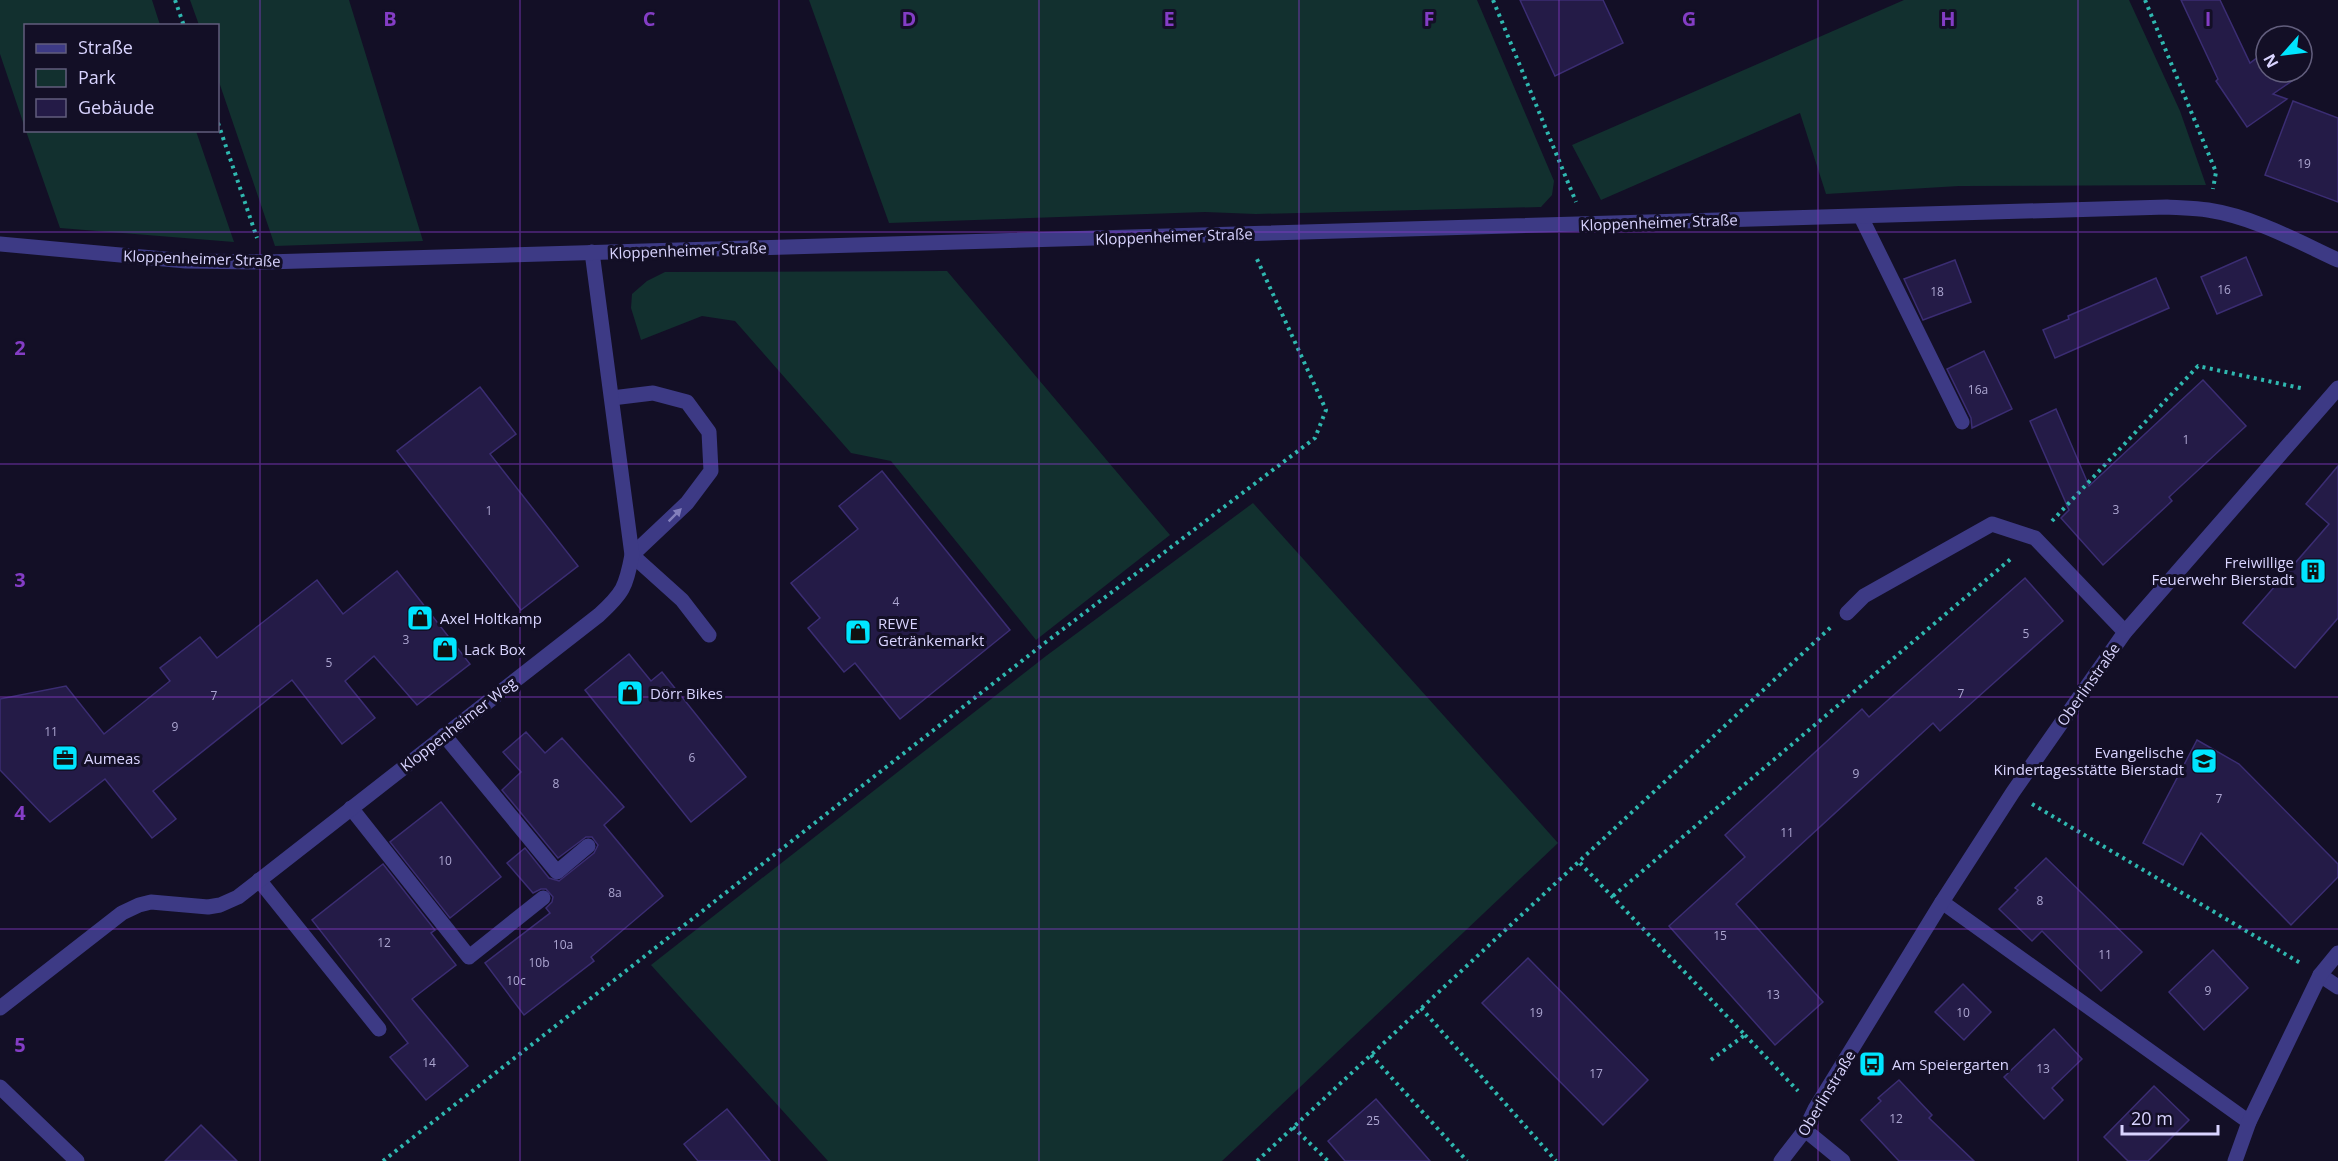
<svg xmlns="http://www.w3.org/2000/svg" width="2338" height="1161" font-family="'Open Sans',sans-serif">
  <style>
    .green { fill: #12302f }
    .building { fill: #241b47; stroke: #3b2d73; stroke-width: 1.5 }
    .lines { fill: none; stroke-linecap: round; stroke-linejoin: round }
    .path { stroke: #2fb8b0; stroke-width: 4; stroke-dasharray: 3 4.5; stroke-linecap: butt }
    .service { stroke: #3d3a85; stroke-width: 15 }
    .minor { stroke: #3d3a85; stroke-width: 15 }
    .tertiary { stroke: #3d3a85; stroke-width: 15 }
    .oneway { fill: #837fbc }
    .grid { fill: none; stroke: #843dc5; stroke-width: 1.5; stroke-opacity: 0.55 }
    .labels { text-anchor: middle; dominant-baseline: central; stroke-width: 6; stroke-linejoin: round; paint-order: stroke }
    .number-label { font-size: 12px; fill: #aca6d1 }
    .street-label { font-size: 15px; fill: #d9d4ff; stroke: #130f26 }
    .poi-label { font-size: 15px; fill: #d9d4ff; stroke: #130f26; text-anchor: start }
    .grid-label { font-size: 20px; text-anchor: middle; font-weight: bold; fill: #843dc5; stroke: #130f26; stroke-width: 6; stroke-linejoin: round; paint-order: stroke }
  </style>
  <rect width="100%" height="100%" fill="#130f26"/>
  <!-- green -->
  <g class="green">
    <path d="M0,0h152l8,25 -134,1 -1,102 -25,-74z"/>
    <path d="M190,0h159l74,241 -148,5 -57,-167v-53l-19,-1z"/>
    <path d="M809,0h668l77,181 -2,14 -11,12 -285,7 -51,-2 -316,11z"/>
    <path d="M1904,0h225l51,111 26,74 -247,1 -133,8 -26,-81 -199,87 -29,-55z"/>
    <path d="M26,131h170l38,111 -174,-14z"/>
    <path d="M947,271l223,264 -134,105 -145,-179 -40,-8 -116,-132 -33,-5 -61,24 -10,-32 1,-14 15,-13 18,-9z"/>
    <path d="M1253,503l305,340 -336,318h-394l-177,-196 395,-309z"/>
  </g>
  <!-- building -->
  <g class="building">
    <path d="M1520,0h83l20,43 -68,33z"/>
    <path d="M2181,0h39l30,63 16,-12v21h39l-32,22 14,5 -40,28 -31,-46 2,-2z"/>
    <path d="M2293,101l45,17v84l-73,-27z"/>
    <path d="M2246,257l16,38 -45,19 -16,-37z"/>
    <path d="M1955,260l16,42 -48,18 -19,-41z"/>
    <path d="M2156,278l13,30 -114,50 -12,-28 26,-11 -1,-3z"/>
    <path d="M1984,351l28,58 -40,19 -1,-10 -24,-49z"/>
    <path d="M2203,380l43,46 -77,71 3,4 -69,64 -42,-47 8,-8 -39,-89 26,-12 33,77z"/>
    <path d="M480,387l36,47 -26,20 88,112 -57,44 -124,-159z"/>
    <path d="M2338,466v152l-43,50 -52,-45 86,-99 -23,-20z"/>
    <path d="M882,471l128,159 -110,89 -45,-56 -11,9 -36,-44 12,-10 -29,-35 67,-54 -19,-23z"/>
    <path d="M397,571l73,93 -53,41 -43,-49 -29,25 30,37 -33,26 -50,-64 -139,111 23,28 -24,19 -47,-59 -55,43 -50,-52v-71l66,-13 38,48 66,-53 -10,-13 40,-31 17,21 100,-78 26,34z"/>
    <path d="M2025,578l38,43 -123,110 -7,-8 -197,181 87,98 -48,43 -106,-119 76,-69 -20,-22 137,-126 7,8z"/>
    <path d="M629,654l22,27 11,-9 84,105 -55,45 -106,-132z"/>
    <path d="M526,732l19,21 17,-15 62,69 -20,18 59,71 -72,61 3,4 -70,54 -39,-52 65,-50 -4,-5 6,-6 1,-5 -7,-8h-5l-8,4 -26,-30 18,-15 24,30 10,3 35,-28 4,-8 -6,-8h-6l-28,21 -56,-68 19,-18 -18,-20z"/>
    <path d="M2197,740l42,24 99,100v13l-47,48 -90,-92 -18,32 -40,-22z"/>
    <path d="M441,802l60,75 -51,41 -60,-76z"/>
    <path d="M2046,858l96,94 -41,39 -59,-60 -10,10 -33,-32 19,-19 -3,-2z"/>
    <path d="M383,864l52,66 -4,3 25,32 -44,34 56,67 -42,34 -36,-43 18,-14 -96,-123z"/>
    <path d="M2213,950l35,38 -44,42 -35,-38z"/>
    <path d="M1528,958l120,122 -45,45 -121,-122z"/>
    <path d="M1963,984l28,28 -27,28 -29,-28z"/>
    <path d="M2054,1029l28,30 -30,29 11,12 -19,19 -40,-42z"/>
    <path d="M1899,1080l33,35 -3,3 45,43h-75l-38,-41 20,-19 -3,-3z"/>
    <path d="M2154,1086l35,34 -41,41h-20l-24,-24z"/>
    <path d="M1376,1099l54,62h-85l-17,-20z"/>
    <path d="M727,1109l25,30 18,22h-72l-14,-17z"/>
    <path d="M201,1125l36,36h-72z"/>
  </g>
  <g class="lines">
    <!-- path -->
    <g class="path">
      <path d="M175,0l9,26"/>
      <path d="M1493,0l83,202"/>
      <path d="M2145,0l71,172 -3,17"/>
      <path d="M218,123l39,115"/>
      <path d="M2052,521l146,-155 107,23"/>
      <path d="M2032,804l270,160"/>
      <path d="M1580,863l165,172 -37,27"/>
      <path d="M1613,896l400,-339"/>
      <path d="M1421,1008l135,153"/>
      <path d="M1745,1035l53,56"/>
      <path d="M1371,1055l96,106"/>
      <path d="M1293,1127l35,34"/>
      <path d="M383,1161l663,-519 269,-204 11,-28 -70,-153"/>
      <path d="M1257,1161l574,-534"/>
    </g>
    <!-- service -->
    <g class="service">
      <path d="M1861,217l101,205"/>
      <path d="M612,398l41,-5 34,9 22,30 2,39 -24,32 -55,52 50,45 27,35"/>
      <path d="M1847,613l17,-17 128,-72 43,14 90,94"/>
      <path d="M444,735l113,137 31,-26"/>
      <path d="M351,808l118,149 74,-59"/>
      <path d="M259,880l120,149"/>
      <path d="M1942,902l307,220"/>
      <path d="M1805,1130l38,31"/>
    </g>
    <!-- minor -->
    <g class="minor">
      <path d="M2320,975l18,12"/>
      <path d="M0,1008l122,-95 17,-8 12,-3 57,5 12,-2 18,-8 361,-282c24,-22 27,-28 33,-60l-40,-303"/>
      <path d="M1781,1161l24,-31 10,-21 127,-207 71,-110 112,-160 213,-244"/>
      <path d="M2235,1161l14,-39 71,-147 18,-22"/>
    </g>
    <!-- tertiary -->
    <g class="tertiary">
      <path d="M0,244l186,17 80,1 1901,-55c14,1 28,1 41,3 46,7 89,31 130,50"/>
      <path d="M0,1087l77,74"/>
    </g>
  </g>
  <!-- one-way arrows -->
  <defs><path id="oneway-solid" d="M-6-.8H1V-3.2L6.5 0L1 3.2V.8H-6Z" transform="scale(1.5)"/></defs>
  <use class="oneway" href="#oneway-solid" transform="translate(675 515) rotate(-45)"/>
  <!-- grid -->
  <path class="grid" d="M260,0v1161M520,0v1161M779,0v1161M1039,0v1161M1299,0v1161M1559,0v1161M1818,0v1161M2078,0v1161M0,232h2338M0,464h2338M0,697h2338M0,929h2338"/>
  <!-- icons -->
  <defs>
    <symbol id="building-square" viewBox="-11 -11 22 22"><rect x="-9" y="-9" width="18" height="18" rx="4" fill="#00e5ff" stroke="#130f26"/><path d="M-4-6H4V6H1V3H-1V6H-4ZM-2.5-4.3h1.7v1.8h-1.7ZM.8-4.3h1.7v1.8H.8ZM-2.5-1h1.7V.8h-1.7ZM.8-1h1.7V.8H.8Z" fill="#111"/></symbol>
    <symbol id="shop-square" viewBox="-11 -11 22 22"><rect x="-9" y="-9" width="18" height="18" rx="4" fill="#00e5ff" stroke="#130f26"/><path d="M-5-2.5h2.3a2.7 3.5 0 0 1 5.4 0H5L5.5 6h-11ZM-1.5-2.5h3a1.5 2.3 0 0 0-3 0Z" fill="#111"/></symbol>
    <symbol id="office-square" viewBox="-11 -11 22 22"><rect x="-9" y="-9" width="18" height="18" rx="4" fill="#00e5ff" stroke="#130f26"/><path d="M-6-3h4V-5.5h4V-3h4V5H-6ZM-1-4.5V-3h2v-1.5ZM-6 0V1H6V0Z" fill="#111"/></symbol>
    <symbol id="school-square" viewBox="-11 -11 22 22"><rect x="-9" y="-9" width="18" height="18" rx="4" fill="#00e5ff" stroke="#130f26"/><path d="M0-5L7-2L0 1L-7-2ZM-4 1L0 2.5L4 1V4Q0 6-4 4Z" fill="#111"/></symbol>
    <symbol id="bus-square" viewBox="-11 -11 22 22"><rect x="-9" y="-9" width="18" height="18" rx="4" fill="#00e5ff" stroke="#130f26"/><path d="M-5-6H5V4H4V6H2V4H-2V6H-4V4H-5ZM-3.5-4V0h7V-4ZM-3.5 1.2v1.5H-2V1.2ZM2 1.2v1.5H3.5V1.2Z" fill="#111"/></symbol>
  </defs>
  <g fill-rule="evenodd">
    <use href="#building-square" x="2298" y="556" width="30" height="30"/>
    <use href="#shop-square" x="405" y="603" width="30" height="30"/>
    <use href="#shop-square" x="843" y="617" width="30" height="30"/>
    <use href="#shop-square" x="430" y="634" width="30" height="30"/>
    <use href="#shop-square" x="615" y="678" width="30" height="30"/>
    <use href="#office-square" x="50" y="743" width="30" height="30"/>
    <use href="#school-square" x="2189" y="746" width="30" height="30"/>
    <use href="#bus-square" x="1857" y="1049" width="30" height="30"/>
  </g>
  <g class="labels">
    <!-- number labels -->
    <g class="number-label">
      <text x="2304" y="163">19</text>
      <text x="2224" y="289">16</text>
      <text x="1937" y="291">18</text>
      <text x="1978" y="389">16a</text>
      <text x="2186" y="439">1</text>
      <text x="2116" y="509">3</text>
      <text x="489" y="510">1</text>
      <text x="896" y="601">4</text>
      <text x="2026" y="633">5</text>
      <text x="406" y="639">3</text>
      <text x="329" y="662">5</text>
      <text x="1961" y="693">7</text>
      <text x="214" y="695">7</text>
      <text x="175" y="726">9</text>
      <text x="51" y="731">11</text>
      <text x="692" y="757">6</text>
      <text x="1856" y="773">9</text>
      <text x="556" y="783">8</text>
      <text x="2219" y="798">7</text>
      <text x="1787" y="832">11</text>
      <text x="445" y="860">10</text>
      <text x="615" y="892">8a</text>
      <text x="2040" y="900">8</text>
      <text x="1720" y="935">15</text>
      <text x="384" y="942">12</text>
      <text x="563" y="944">10a</text>
      <text x="2105" y="954">11</text>
      <text x="539" y="962">10b</text>
      <text x="516" y="980">10c</text>
      <text x="2208" y="990">9</text>
      <text x="1773" y="994">13</text>
      <text x="1536" y="1012">19</text>
      <text x="1963" y="1012">10</text>
      <text x="429" y="1062">14</text>
      <text x="2043" y="1068">13</text>
      <text x="1596" y="1073">17</text>
      <text x="1896" y="1118">12</text>
      <text x="1373" y="1120">25</text>
    </g>
    <!-- street labels -->
    <g class="street-label">
      <text transform="translate(1659 222) rotate(-2)">Kloppenheimer Straße</text>
      <text transform="translate(1174 236) rotate(-2)">Kloppenheimer Straße</text>
      <text transform="translate(688 250) rotate(-2)">Kloppenheimer Straße</text>
      <text transform="translate(202 258) rotate(2)">Kloppenheimer Straße</text>
      <text transform="translate(2088 684) rotate(-55)">Oberlinstraße</text>
      <text transform="translate(458 724) rotate(-38)">Kloppenheimer Weg</text>
      <text transform="translate(1826 1093) rotate(-59)">Oberlinstraße</text>
    </g>
    <!-- poi labels -->
    <g class="poi-label">
      <text x="2294" y="562" text-anchor="end">Freiwillige<tspan x="2294" dy="17">Feuerwehr Bierstadt</tspan></text>
      <text x="440" y="618">Axel Holtkamp</text>
      <text x="878" y="623">REWE<tspan x="878" dy="17">Getränkemarkt</tspan></text>
      <text x="464" y="649">Lack Box</text>
      <text x="650" y="693">Dörr Bikes</text>
      <text x="2184" y="752" text-anchor="end">Evangelische<tspan x="2184" dy="17">Kindertagesstätte Bierstadt</tspan></text>
      <text x="84" y="758">Aumeas</text>
      <text x="1892" y="1064">Am Speiergarten</text>
    </g>
  </g>
  <g class="grid-label">
    <text x="390" y="26">B</text>
    <text x="649" y="26">C</text>
    <text x="909" y="26">D</text>
    <text x="1169" y="26">E</text>
    <text x="1429" y="26">F</text>
    <text x="1689" y="26">G</text>
    <text x="1948" y="26">H</text>
    <text x="2208" y="26">I</text>
    <text x="20" y="355">2</text>
    <text x="20" y="587">3</text>
    <text x="20" y="820">4</text>
    <text x="20" y="1052">5</text>
  </g>
  <!-- legend -->
  <rect x="24" y="24" width="195" height="108" fill="#130f26" stroke="#625e7d" stroke-width="1.5"/>
  <rect x="36" y="44" width="30" height="9" fill="#3d3a85" stroke="#625e7d" stroke-width="1.5"/>
  <text x="78" y="54" font-size="18" fill="#d9d4ff">Straße</text>
  <rect x="36" y="69" width="30" height="18" fill="#12302f" stroke="#625e7d" stroke-width="1.5"/>
  <text x="78" y="84" font-size="18" fill="#d9d4ff">Park</text>
  <rect x="36" y="99" width="30" height="18" fill="#241b47" stroke="#625e7d" stroke-width="1.5"/>
  <text x="78" y="114" font-size="18" fill="#d9d4ff">Gebäude</text>
  <!-- north arrow -->
  <g transform="translate(2284 54) rotate(242)"><circle r="28" fill="#130f26" stroke="#625e7d" stroke-width="1.5"/>
  <path d="M0-4.5L10 22L0 15L-10 22Z" fill="#00e5ff"/>
  <text y="-9" font-size="16" font-weight="bold" text-anchor="middle" fill="#d9d4ff">N</text>
  </g>
  <!-- scale -->
  <path d="M2122 1125v9h96v-9" fill="none" stroke="#d9d4ff" stroke-width="3"/>
  <text x="2131" y="1125" font-size="18" fill="#d9d4ff" stroke="#130f26" stroke-width="4.5" paint-order="stroke">20 m</text>
</svg>
